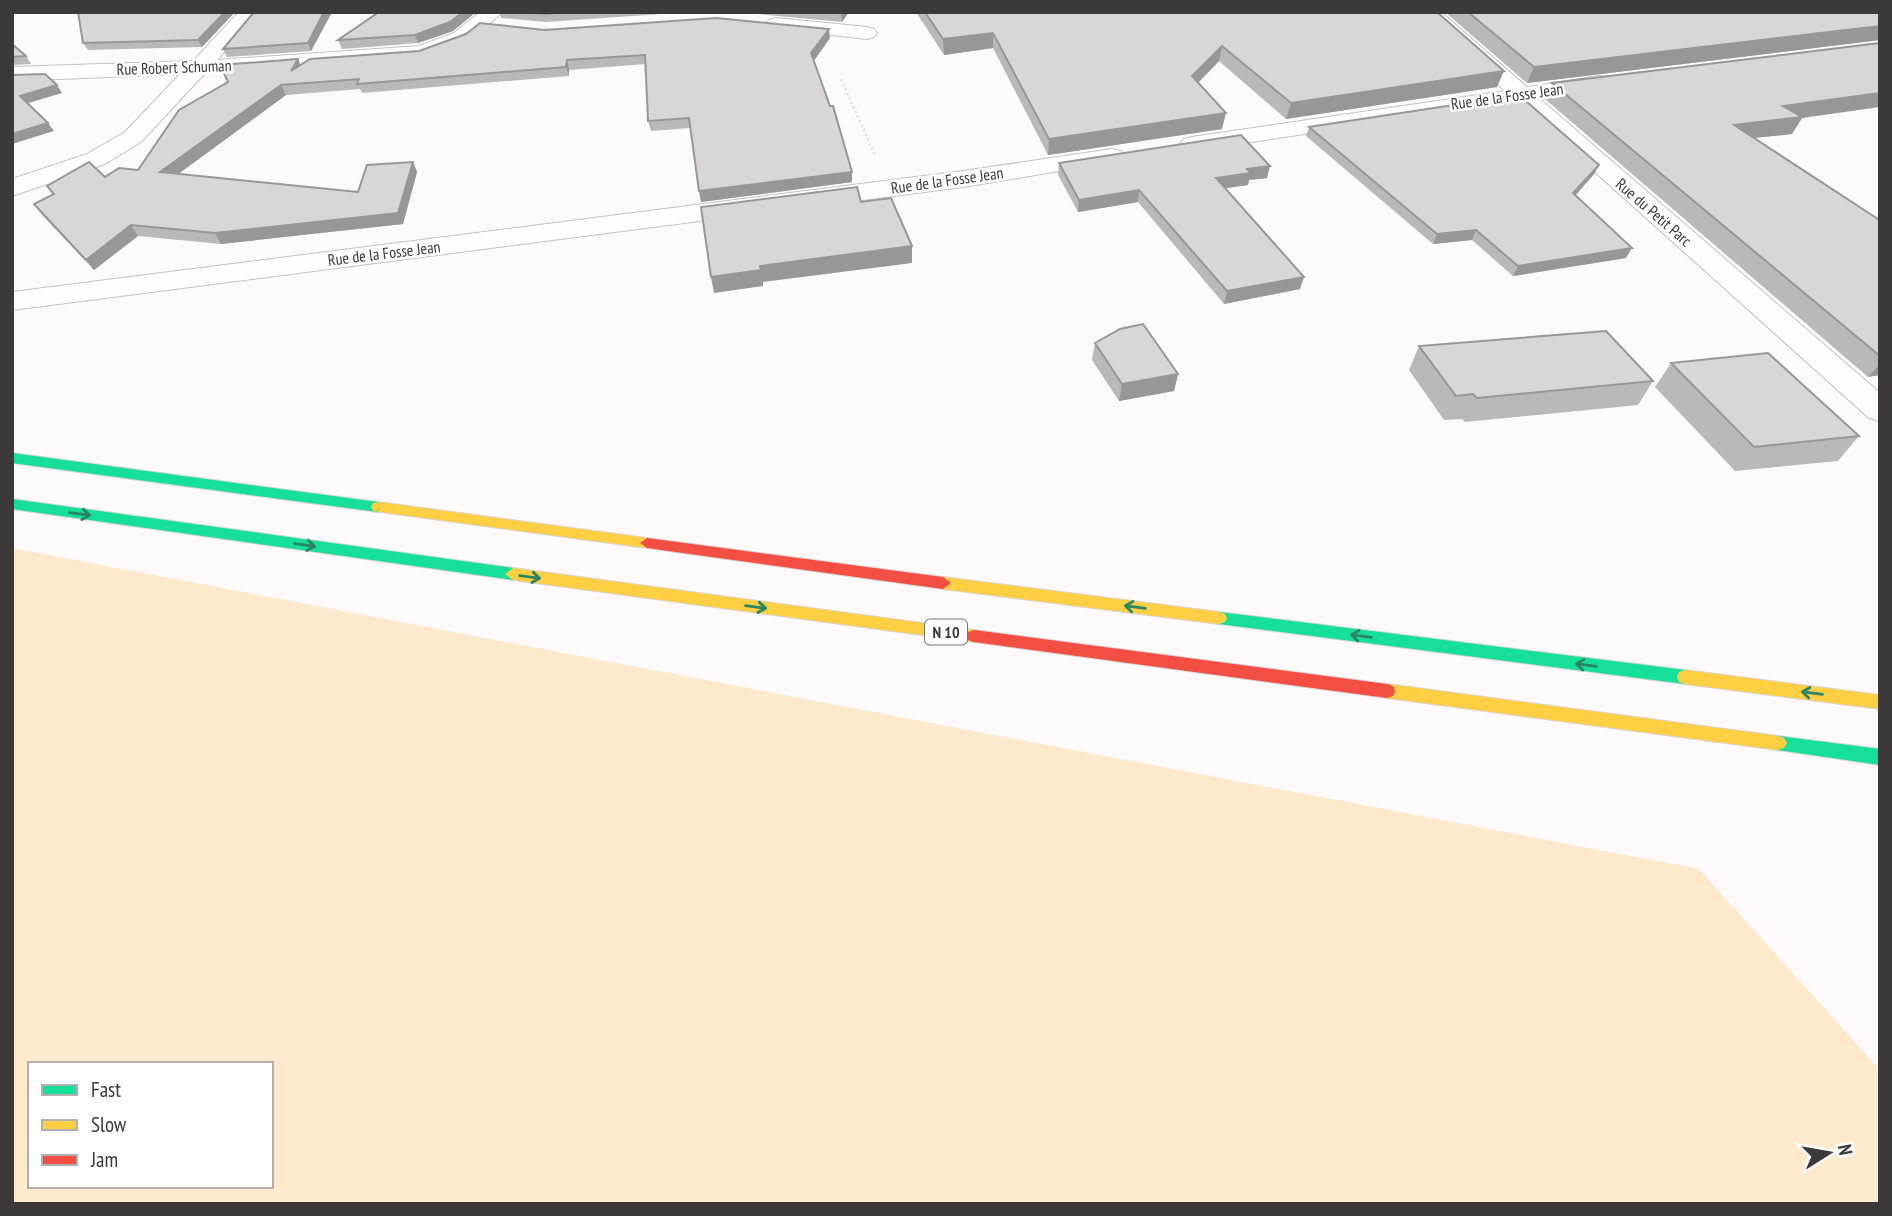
<svg xmlns="http://www.w3.org/2000/svg" width="1892" height="1216" font-family="'PT Sans Narrow',sans-serif">
  <style>
    .green { fill: #fde9cc; fill-rule: evenodd }
    .lines { fill: none; stroke-linecap: round; stroke-linejoin: round }
    .street-casing { stroke: #c6c1c2; stroke-width: 2 }
    .fast-casing { stroke: #d8d5d6; stroke-width: 2 }
    .slow-casing { stroke: #d8d5d6; stroke-width: 2 }
    .jam-casing { stroke: #d8d5d6; stroke-width: 2 }
    .path { stroke: #e3e2e2; stroke-width: 2.5; stroke-dasharray: 2.5 2.5; stroke-linecap: butt }
    .street { fill: #fffefe; fill-rule: evenodd }
    .fast { fill: #16e098; fill-rule: evenodd }
    .slow { fill: #ffcf43; fill-rule: evenodd }
    .jam { fill: #f24e42; fill-rule: evenodd }
    .wall { fill: #bbb8ba }
    .shaded-wall { fill: #999697 }
    .building { fill: #dad6d8; stroke: #999697; stroke-width: 2 }
    .oneway { stroke: #2b8464 }
    .labels { text-anchor: middle; dominant-baseline: central; stroke-width: 5; stroke-linejoin: round; paint-order: stroke }
    .far-street-label { font-size: 16px; fill: #3d3839; stroke: #fff }
    .shield { fill: #fff; stroke: #777474; stroke-width: 2 }
    .shield-label { font-size: 16px; font-weight: bold; fill: #3d3839 }
  </style>
  <rect width="100%" height="100%" fill="#fef9fa"/>
  <!-- green -->
  <path class="green" d="M12,548l1687,321 181,201v134h-1868zM30,1064h241v122h-241z"/>
  <g class="lines">
    <defs>
      <g id="street">
        <path d="M239,12h21l-43,48 202,-14 35,-13 26,-21h23l-35,29 -46,17 -217,15 -64,69 -36,22 -93,32v-17l75,-25 38,-22 55,-58 -168,7v-14l181,-6z"/>
        <path d="M1419,12h22l86,75 73,-11 8,2 3,5 -3,5 -68,11 340,294v28l-11,-3 -352,-316 -325,49 -8,-2 -4,-5 4,-5 8,-2 313,-46z"/>
        <path d="M776,18l91,9 7,2 3,4 -3,4 -7,2 -98,-11 -3,-4 3,-4z"/>
        <path d="M1112,149l9,2 3,5 -3,5 -158,26 -951,123v-18l951,-121z"/>
      </g>
      <g id="fast">
        <path d="M12,453l366,49 7,5 -7,5 -366,-49z"/>
        <path d="M12,499l501,69 8,6 -8,6 -501,-71z"/>
        <path d="M1219,612l466,58 6,2 2,5 -2,5 -6,2 -466,-60 -6,-2 -2,-4 2,-4z"/>
        <path d="M1778,736l102,13v16l-102,-15 -6,-2 -3,-5 3,-5z"/>
      </g>
      <g id="slow">
        <path d="M378,502l269,36 7,5 -7,5 -274,-37 -2,-4 2,-4z"/>
        <path d="M513,568l461,62 6,2 2,4 -2,4 -6,2 -461,-62 -8,-6z"/>
        <path d="M943,577l276,35 6,2 2,4 -2,4 -6,2 -276,-35 -8,-6z"/>
        <path d="M1685,670l195,25v14l-195,-25 -6,-2 -2,-5 2,-5z"/>
        <path d="M1387,684l391,52 6,2 3,5 -3,5 -6,2 -391,-52 -6,-2 -2,-5 2,-5z"/>
      </g>
      <g id="jam">
        <path d="M647,538l296,39 8,6 -8,6 -296,-41 -7,-5z"/>
        <path d="M974,630l413,54 6,2 2,5 -2,5 -6,2 -413,-56 -6,-2 -2,-4 2,-4z"/>
      </g>
    </defs>
    <!-- street casing -->
    <use href="#street" class="street-casing"/>
    <!-- fast casing -->
    <use href="#fast" class="fast-casing"/>
    <!-- slow casing -->
    <use href="#slow" class="slow-casing"/>
    <!-- jam casing -->
    <use href="#jam" class="jam-casing"/>
    <!-- path -->
    <path class="path" d="M841,79l34,76"/>
    <!-- street -->
    <use href="#street" class="street"/>
    <!-- fast -->
    <use href="#fast" class="fast"/>
    <!-- slow -->
    <use href="#slow" class="slow"/>
    <!-- jam -->
    <use href="#jam" class="jam"/>
  </g>
  <!-- wall -->
  <g class="wall">
    <path d="M235,12l-33,35 -114,3 -5,-7z"/>
    <path d="M254,12h78l-21,39 -84,6 -4,-8z"/>
    <path d="M379,12h97l-23,19 -35,12 -76,6 -4,-9z"/>
    <path d="M500,12h190l-144,10 -45,-4z"/>
    <path d="M737,12h112l-7,10z"/>
    <path d="M916,12h521l60,75 -211,32 -67,-58 -21,22 24,46 -174,26 -55,-107 -49,7z"/>
    <path d="M1445,12h435v28l-353,43z"/>
    <path d="M544,30l286,8 -16,23 38,111v10l-151,20 -11,-74 -39,3 -3,-10 -2,-57 -77,6v6l-207,17 -2,-4 -74,6 -108,79 180,18 55,-30 4,10 -14,52 -182,20 -83,-8 -44,34 -52,-55 -8,-11 19,-9 -6,-9 58,-9 33,-7 90,-88 70,-23 2,6 119,-14z"/>
    <path d="M12,44l14,12 5,8 -19,1z"/>
    <path d="M1552,83l250,35 -10,16 -38,4 124,81h2v156l-12,2 -323,-278z"/>
    <path d="M1309,127l290,38 -5,9 -19,21 51,63 -113,18 -41,-36 -39,4 -127,-108z"/>
    <path d="M1059,163l208,15 -18,2 -1,5 -23,3 75,101 -76,15 -86,-102 -60,10 -20,-37z"/>
    <path d="M1095,343l83,31 -4,17 -55,10 -27,-41z"/>
    <path d="M1419,346l234,35 -15,24 -173,17 -3,-3 -18,1 -35,-50z"/>
    <path d="M1671,363l188,73 -21,25 -103,10 -80,-84z"/>
  </g>
  <!-- shaded-wall -->
  <g class="shaded-wall">
    <path d="M225,12h10l-33,35 -4,-7z"/>
    <path d="M324,12h8l-21,39 -3,-8z"/>
    <path d="M463,12h13l-23,19 -35,12 -3,-8z"/>
    <path d="M842,12h7l-7,10 -1,-8z"/>
    <path d="M1880,26v14l-353,43 7,-16z"/>
    <path d="M829,29l1,9 -18,25 -1,-10z"/>
    <path d="M993,33v15l-49,7 -1,-16z"/>
    <path d="M1222,46l-3,15 -30,31 3,-16z"/>
    <path d="M298,59l4,10 -11,2z"/>
    <path d="M567,60l2,10v6l-3,-9z"/>
    <path d="M1504,71l-7,16 -211,32 5,-16z"/>
    <path d="M57,85l5,8 -37,11 -5,-8z"/>
    <path d="M281,85l5,10 -120,88 -6,-11z"/>
    <path d="M1880,93v14l-78,11 -10,16 -68,7 10,-16 49,-19z"/>
    <path d="M1226,113l-4,16 -174,26 1,-16z"/>
    <path d="M48,123l6,8 -42,13v-10z"/>
    <path d="M413,162l4,10 -14,52 -182,20 -6,-11 183,-20z"/>
    <path d="M1599,165l-5,9 -25,29 4,-10z"/>
    <path d="M1270,166l-3,12 -18,2 -1,5 -34,5 2,-12 31,-9z"/>
    <path d="M852,172v10l-151,20 -2,-11z"/>
    <path d="M1139,190l-1,12 -60,10 1,-12z"/>
    <path d="M131,225l7,11 -44,34 -8,-10z"/>
    <path d="M1476,230l-4,10 -39,4 4,-10z"/>
    <path d="M912,246v17l-149,19v4l-49,7 -3,-16 49,-11z"/>
    <path d="M1632,248l-6,10 -113,18 5,-10z"/>
    <path d="M1304,277l-4,12 -76,15 3,-13z"/>
    <path d="M1880,364v11l-12,2z"/>
    <path d="M1178,374l-4,17 -55,10 3,-17z"/>
  </g>
  <!-- building -->
  <g class="building">
    <path d="M78,12h147l-27,28 -115,3z"/>
    <path d="M254,12h70l-16,31 -85,6z"/>
    <path d="M379,12h84l-13,10 -35,13 -77,5z"/>
    <path d="M525,12h46l-27,2z"/>
    <path d="M925,12h512l67,59 -213,32 -69,-57 -30,30 34,37 -177,26 -56,-106 -50,6z"/>
    <path d="M1468,12h412v14l-346,41z"/>
    <path d="M716,18l113,11 -18,24 19,53h3l19,66 -153,19 -10,-73 -41,3 -3,-66 -78,5 -1,7 -209,17 2,-5 -78,6 -121,87 198,20 9,-27 46,-3 -15,51 -183,20 -84,-8 -45,35 -52,-56 20,-10 -7,-8 42,-24 16,15 14,-9 19,2 41,-60 49,-28 -8,-17 78,-6 -7,12 19,-12 109,-8 47,-17 14,-11 64,7z"/>
    <path d="M1880,43v50l-97,13 19,11 -68,8 144,94h2v137l-328,-273z"/>
    <path d="M12,44l14,12 -14,1z"/>
    <path d="M45,74l12,11 -37,11 28,27 -36,11v-59z"/>
    <path d="M1519,95l80,70 -26,28 59,55 -114,18 -42,-36 -39,4 -128,-107z"/>
    <path d="M1241,135l29,31 -23,3 4,4 -35,5 88,99 -77,14 -88,-101 -60,10 -20,-37z"/>
    <path d="M857,187l4,15 30,-4 21,48 -152,20 1,4 -50,7 -10,-70z"/>
    <path d="M1143,324l35,50 -56,10 -27,-41 25,-14z"/>
    <path d="M1606,331l47,50 -176,17 -4,-4 -17,2 -37,-50z"/>
    <path d="M1768,353l91,83 -105,11 -83,-84z"/>
  </g>
  <!-- one-way arrows -->
  <defs><path id="oneway-shaft" d="M-6 0H5M1.5-3L5.5 0L1.5 3" fill="none" stroke-width="1.6" stroke-linecap="round" stroke-linejoin="round" transform="scale(1.75)"/></defs>
  <g class="oneway">
    <use href="#oneway-shaft" transform="translate(80 514) rotate(8)"/>
    <use href="#oneway-shaft" transform="translate(305 545) rotate(8)"/>
    <use href="#oneway-shaft" transform="translate(530 577) rotate(8)"/>
    <use href="#oneway-shaft" transform="translate(756 607) rotate(8)"/>
    <use href="#oneway-shaft" transform="translate(1135 607) rotate(-173)"/>
    <use href="#oneway-shaft" transform="translate(1361 636) rotate(-173)"/>
    <use href="#oneway-shaft" transform="translate(1586 665) rotate(-173)"/>
    <use href="#oneway-shaft" transform="translate(1812 693) rotate(-173)"/>
  </g>
  <g class="labels">
    <!-- far-street labels -->
    <g class="far-street-label">
      <text transform="translate(174 67) rotate(-2)">Rue Robert Schuman</text>
      <text transform="translate(1507 96) rotate(-8)">Rue de la Fosse Jean</text>
      <text transform="translate(947 180) rotate(-8)">Rue de la Fosse Jean</text>
      <text transform="translate(1654 212) rotate(41)">Rue du Petit Parc</text>
      <text transform="translate(384 253) rotate(-7)">Rue de la Fosse Jean</text>
    </g>
    <!-- shield labels -->
    <rect class="shield" x="925" y="619.5" width="42" height="25" rx="5"/>
    <g class="shield-label">
      <text x="946" y="632">N 10</text>
    </g>
  </g>
  <!-- border -->
  <rect width="1892" height="1216" fill="none" stroke="#3d3839" stroke-width="28"/>
  <!-- legend -->
  <rect x="28" y="1062" width="245" height="126" fill="#ffffff" stroke="#b1afb0" stroke-width="2"/>
  <rect x="42" y="1085" width="35" height="10" fill="#16e098" stroke="#b1afb0" stroke-width="2"/>
  <text x="91" y="1097" font-size="21" fill="#3d3839">Fast</text>
  <rect x="42" y="1120" width="35" height="10" fill="#ffcf43" stroke="#b1afb0" stroke-width="2"/>
  <text x="91" y="1132" font-size="21" fill="#3d3839">Slow</text>
  <rect x="42" y="1155" width="35" height="10" fill="#f24e42" stroke="#b1afb0" stroke-width="2"/>
  <text x="91" y="1167" font-size="21" fill="#3d3839">Jam</text>
  <!-- north arrow -->
  <g transform="translate(1829 1153) rotate(79)" stroke="#ffffff" stroke-width="5" paint-order="stroke">
  <path d="M0-5L12 26L0 18L-12 26Z" fill="#3d3839"/>
  <text y="-10" font-size="19" font-weight="bold" text-anchor="middle" fill="#3d3839">N</text>
  </g>
</svg>
